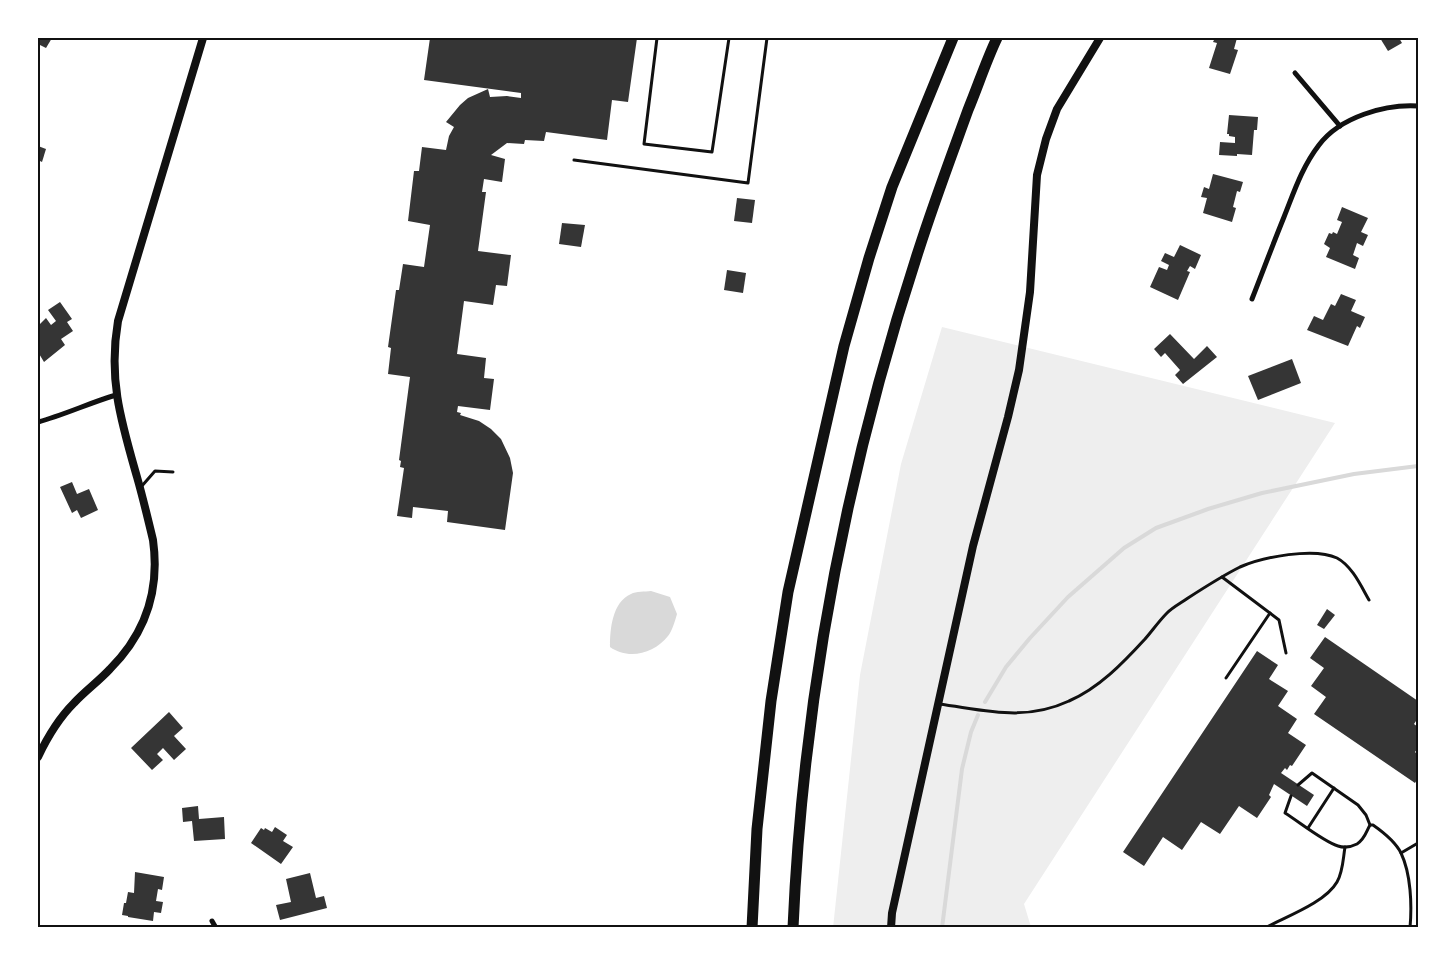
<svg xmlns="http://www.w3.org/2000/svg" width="1456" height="965" font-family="'Crimson Pro',serif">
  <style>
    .green { fill: #eee }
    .water { fill: #d9d9d9 }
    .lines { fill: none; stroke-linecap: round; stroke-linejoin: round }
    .stream { stroke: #d9d9d9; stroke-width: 4 }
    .building { fill: #353535 }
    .service { stroke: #111; stroke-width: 3 }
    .minor { stroke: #111; stroke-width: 5 }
    .tertiary { stroke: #111; stroke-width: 8 }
    .motorway { stroke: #111; stroke-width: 11 }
    .neatline { fill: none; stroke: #111; stroke-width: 2 }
  </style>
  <rect width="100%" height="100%" fill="#fff"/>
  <!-- green -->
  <path class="green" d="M942,327l393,96 -311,481 7,23 -198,1 27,-253 41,-211z"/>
  <!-- water -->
  <path class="water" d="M651,591l19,6 7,17c-2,7 -5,17 -9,22 -14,18 -40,24 -58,11 0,-17 2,-45 21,-53 5,-3 14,-2 20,-3z"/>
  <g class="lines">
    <!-- stream -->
    <g class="stream">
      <path d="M985,702l21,-35 24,-29 38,-41 56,-49 32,-20 52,-19 54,-16 92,-19 64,-8"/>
      <path d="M942,928l20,-159 9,-37 7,-17"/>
    </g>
  </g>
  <!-- building -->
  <g class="building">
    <path d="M38,38h14l-6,10 -8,-4z"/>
    <path d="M430,38h207l-9,64 -16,-2 -5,40 -61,-8 -2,9 -19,-1 -1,4 -17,-1 -16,12 14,4 -3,23 -18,-3 -2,13h4l-8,59 33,4 -4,31 -11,-1 -3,20 -29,-4 -7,53 29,4 -2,20 10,1 -4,31 -32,-4 -1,6 4,1 -1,2 19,6 12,8 10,10 9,19 3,15 -8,57 -58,-8 1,-11 -35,-4 -1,11 -15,-2 7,-48 -4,-1 1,-6 -2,-1 11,-83 -22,-3 3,-26 -3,-1 8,-57h3l4,-26 21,3 6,-42 -22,-4 6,-50h5l3,-24 24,3 3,-14 5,-9 -8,-5 14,-17 8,-7 20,-9 2,8 17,-1 14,2v-5l-97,-13z"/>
    <path d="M1215,38h22l-3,11 4,1 -8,24 -21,-6 8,-25 -4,-1z"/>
    <path d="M1380,38h19l3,5 -14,8z"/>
    <path d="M1229,115l29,2 -1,13h-3l-2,25 -15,-1v2l-18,-1 1,-13 15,1v-6l-6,-1v-2h-2z"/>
    <path d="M38,146l8,3 -4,13 -4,-2z"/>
    <path d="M1213,174l30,8 -3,10 -3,-1 -4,16 3,1 -4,14 -29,-9 4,-15 -6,-1 3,-10 5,2z"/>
    <path d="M737,198l18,2 -3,23 -18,-2z"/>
    <path d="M1342,207l26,11 -7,14 7,3 -5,11 -6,-3 -4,12 6,3 -4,11 -29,-12 4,-9 -6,-4 5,-11 3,1 1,-2 4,2 5,-12 -5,-2z"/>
    <path d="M562,223l23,2 -4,22 -22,-3z"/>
    <path d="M1180,245l21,10 -6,14 -5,-3 -3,5 3,1 -12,28 -28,-13 9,-20 8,3 2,-5 -8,-4 4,-8 9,4z"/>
    <path d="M727,270l19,3 -3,20 -19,-3z"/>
    <path d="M1341,294l15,6 -5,11 14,6 -5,11 -3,-2 -9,20 -41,-16 7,-14 9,4 8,-16 4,2z"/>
    <path d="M60,302l12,17 -5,3 6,9 -12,8 4,6 -21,17 -6,-10v-26l8,-8 5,7 5,-4 -8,-11z"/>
    <path d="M1170,334l24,25 13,-13 10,11 -34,27 -8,-9 5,-5 -15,-17 -4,4 -7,-8z"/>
    <path d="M1292,359l9,24 -43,17 -10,-24z"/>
    <path d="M72,482l5,12 12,-5 9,21 -17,8 -4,-8 -5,3 -12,-26z"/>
    <path d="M1327,609l8,6 -11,14 -7,-4z"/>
    <path d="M1325,637l93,64v17l-4,6 4,3v21l-3,4 3,3v23l-3,5 -101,-69 12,-17 -15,-11 13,-18 -14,-10z"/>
    <path d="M1257,651l21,14 -9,14 19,12 -10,15 19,13 -9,14 18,12 -14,21 -2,-1 -3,5 -2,-2 -4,5 33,22 -7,11 -33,-22 -5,11 2,2 -14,21 -18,-12 -19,28 -19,-12 -19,28 -19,-13 -19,29 -21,-14z"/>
    <path d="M169,712l14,16 -9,8 12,13 -12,11 -11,-12 -6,6 6,6 -11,10 -21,-22z"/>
    <path d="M198,806l1,13 25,-2 1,22 -31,2 -2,-20 -9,1 -1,-14z"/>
    <path d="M275,827l12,8 -4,6 10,6 -12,17 -30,-21 10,-15 3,2 1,-2 7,4z"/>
    <path d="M135,872l29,5 -2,13 -4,-1 -2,12 7,1 -2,11 -7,-1 -1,9 -25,-4v-1l-6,-1 2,-12h2l2,-11 6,1z"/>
    <path d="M310,873l6,25 8,-2 3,12 -47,12 -4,-15 15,-3 -5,-23z"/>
  </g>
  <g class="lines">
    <!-- service -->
    <g class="service">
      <path d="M657,38l-13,106 68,8 17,-114"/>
      <path d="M574,160l174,23 19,-145"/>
      <path d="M141,487l14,-16 18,1"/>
      <path d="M1222,577l57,43 7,33"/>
      <path d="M1226,678l44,-65"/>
      <path d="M939,704c46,6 85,18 130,-3 30,-13 54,-38 76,-62 7,-8 14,-18 22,-26 6,-6 14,-10 21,-15 17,-11 34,-22 52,-31 23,-10 74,-20 97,-9 15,8 24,28 32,42"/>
      <path d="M1291,796l-6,17c13,8 39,29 53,33 6,2 13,1 19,-2 8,-5 9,-12 13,-19l-4,-10 -8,-10 -46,-32 -14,12"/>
      <path d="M1370,825h3c10,7 22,16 28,28 10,21 11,52 9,75"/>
      <path d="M1308,828l26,-40"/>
      <path d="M1401,853l17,-10"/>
      <path d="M1265,928c20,-11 60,-25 72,-46 6,-10 6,-23 8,-35"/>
    </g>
    <!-- minor -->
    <g class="minor">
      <path d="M1295,73l45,53"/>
      <path d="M1252,299c11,-28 21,-55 32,-82 10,-25 18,-50 35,-72 21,-28 66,-41 99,-39"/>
      <path d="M38,422c26,-7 51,-19 78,-27"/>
      <path d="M212,921l4,7"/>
    </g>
    <!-- tertiary -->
    <g class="tertiary">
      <path d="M38,757c9,-19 20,-38 36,-54 11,-12 25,-22 36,-34 36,-36 50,-79 43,-129 -5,-21 -10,-42 -16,-63 -16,-56 -29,-98 -19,-156l85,-283"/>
      <path d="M891,928l1,-15 81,-367 35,-129 11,-47 11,-78 7,-117 9,-36 11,-30 43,-71"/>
    </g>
    <!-- motorway -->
    <g class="motorway">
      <path d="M752,928l5,-99 14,-128 17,-109 56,-246 25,-88 23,-71 61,-149"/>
      <path d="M793,928c10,-231 54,-460 126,-679 15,-47 32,-92 49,-139 10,-24 18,-49 29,-72"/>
    </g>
  </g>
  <!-- border -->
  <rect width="1456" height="965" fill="none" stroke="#ffffff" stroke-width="78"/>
  <rect x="39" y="39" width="1378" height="887" class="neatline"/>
</svg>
